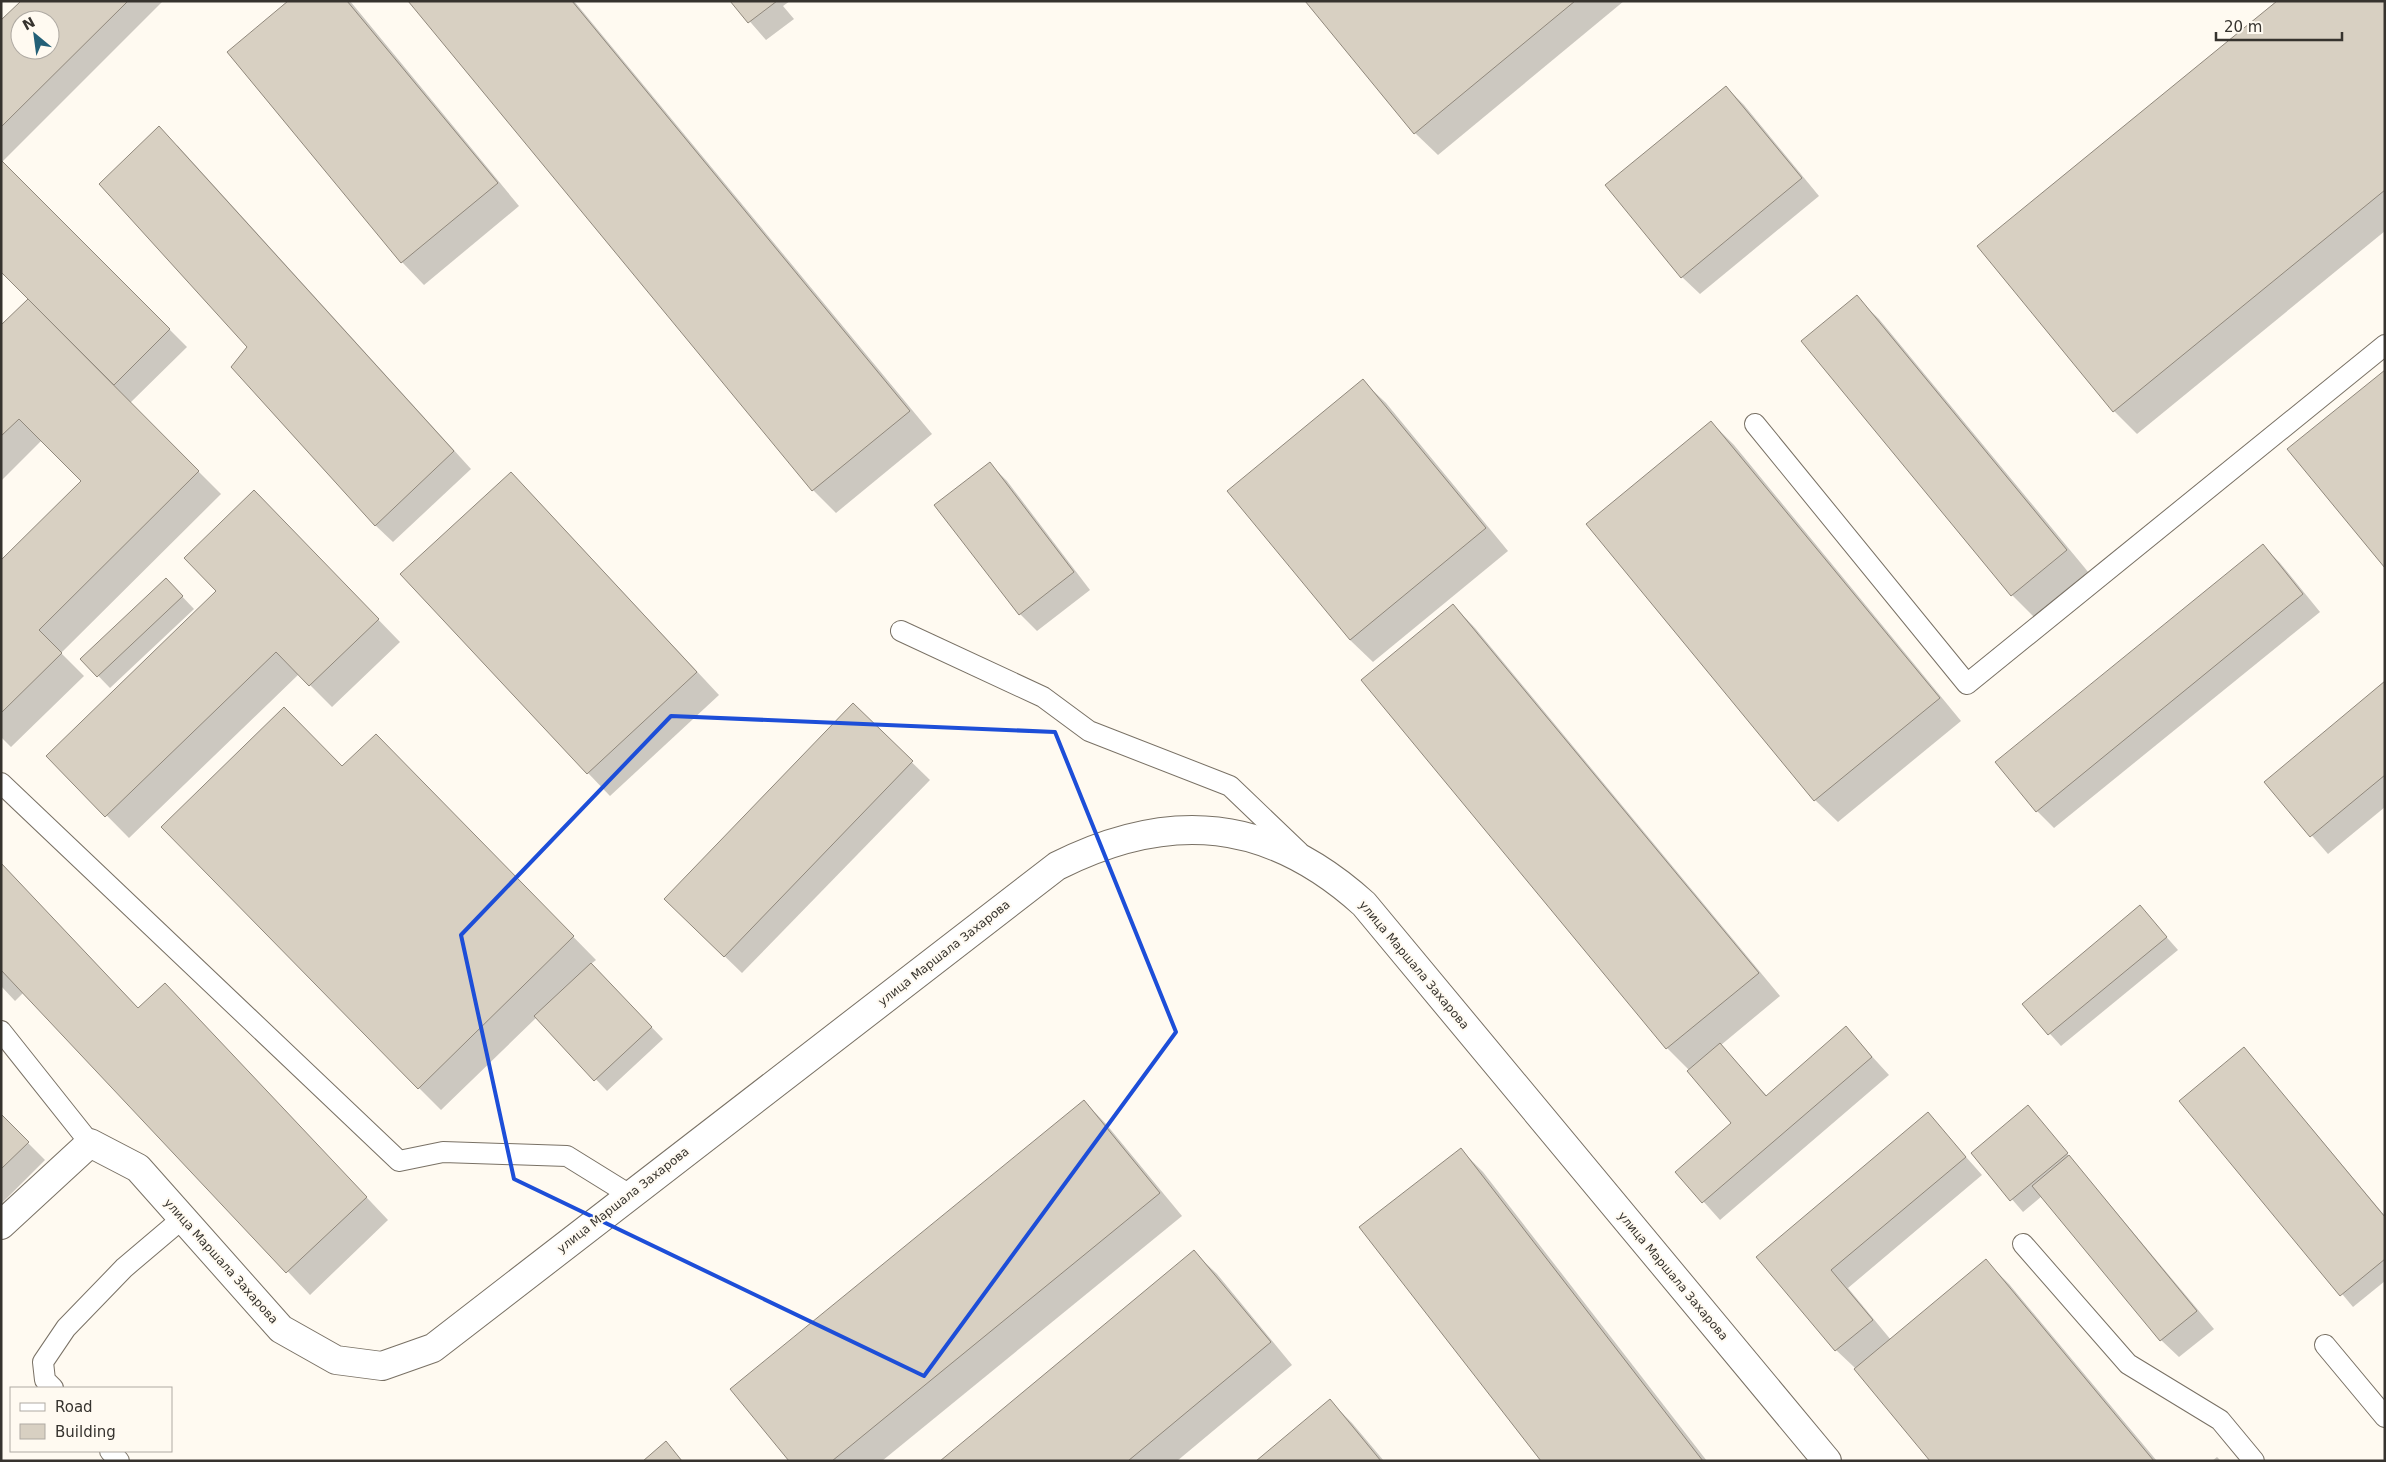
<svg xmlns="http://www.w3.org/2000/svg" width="2386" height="1462" font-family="'DejaVu Sans',sans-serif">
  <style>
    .shadow { fill: #0003; fill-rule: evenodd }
    .building { fill: #d8d0c2; stroke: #90887c; fill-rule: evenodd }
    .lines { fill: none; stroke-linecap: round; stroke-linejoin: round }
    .lane-casing { stroke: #797165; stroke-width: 22 }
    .street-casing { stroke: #797165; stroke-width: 30 }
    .lane { stroke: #fff; stroke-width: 20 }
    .street { stroke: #fff; stroke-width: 28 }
    .marked { fill: none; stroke: #1d4ed8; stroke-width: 4; stroke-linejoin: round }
    .labels { text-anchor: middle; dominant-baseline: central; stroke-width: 4; stroke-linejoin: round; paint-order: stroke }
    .street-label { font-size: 12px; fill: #36332e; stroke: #fffaf1 }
  </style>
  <rect width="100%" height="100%" fill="#fffaf1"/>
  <!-- shadow -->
  <g class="shadow">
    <path d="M22,1h141l-161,161 185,185 -57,56 91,91 -160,159 23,23 -73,71 -10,-10v-175l81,-81 -40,-41 -41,41v-154l28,-28 -28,-28v-249zM20,20h30v30h-30z"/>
    <path d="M290,1h60l169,205 -95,79 -22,-23z"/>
    <path d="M409,1h165l358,433 -96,79 -23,-23z"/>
    <path d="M732,1h58l-7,5 11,13 -28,21z"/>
    <path d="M1307,1h317l-186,154 -23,-22z"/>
    <path d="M2385,1v230l-248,203 -23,-23 -135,-165z"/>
    <path d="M1726,87l18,18 75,91 -119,98 -18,-17 -76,-92z"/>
    <path d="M177,145l294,324 -78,73 -18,-17 -126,-178z"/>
    <path d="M1856,297l23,22 210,254 -54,45 -23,-23 -209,-254z"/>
    <path d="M1363,381l23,22 122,148 -135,111 -23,-22z"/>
    <path d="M1711,422l23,23 227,276 -123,101 -23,-22z"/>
    <path d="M990,464l17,17 83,109 -53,41 -17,-17z"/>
    <path d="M533,496l186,199 -109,101 -22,-23z"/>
    <path d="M276,514l124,128 -68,65 -33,-33 -170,164 -81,-82 170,-165z"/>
    <path d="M2263,546l17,17 40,49 -266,216 -17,-17z"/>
    <path d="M177,591l17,18 -84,79 -28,-29z"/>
    <path d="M1453,605l22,23 305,368 -59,49 46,51 79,-68 43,47 -169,145 -43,-48 56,-49 -43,-52 -23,-23 -304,-368z"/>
    <path d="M2385,682v125l-57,47 -63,-72z"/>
    <path d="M853,705l77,75 -188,193 -59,-57z"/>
    <path d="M398,758l198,202 -5,4 72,75 -56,52 -70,-74 -96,93 -22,-22 -76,-320z"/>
    <path d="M1,864l138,145 48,-2 201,213 -78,75 -286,-303 -9,9 -14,-15z"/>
    <path d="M2140,907l38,43 -117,96 -38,-42z"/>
    <path d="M2244,1048l141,168v65l-32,26 -172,-206z"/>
    <path d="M1084,1101l22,23 76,92 -300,245h-91z"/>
    <path d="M2028,1107l186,222 -35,28 -18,-17 -119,-144 -19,16 -50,-58z"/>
    <path d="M1927,1113l55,62 -134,113 43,52 95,-79 23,23 148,177h-226l-77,-94 -18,-17 -79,-93z"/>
    <path d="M1,1116l44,44 -44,44z"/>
    <path d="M1461,1150l22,22 224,289h-165z"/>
    <path d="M1194,1252l23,22 75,91 -115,96h-235z"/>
    <path d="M1330,1401l22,22 32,38h-126z"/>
    <path d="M2217,1457l4,4h-9z"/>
  </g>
  <!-- building -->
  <g class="building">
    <path d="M21,1h107l-127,126v-107zM20,20h30v30h-30z"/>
    <path d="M288,1h59l151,182 -97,80 -174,-211z"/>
    <path d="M408,1h164l338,410 -98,80z"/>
    <path d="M730,1h47l-29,22z"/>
    <path d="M1305,1h270l-161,133z"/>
    <path d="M2277,1h108v189l-272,222 -136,-166z"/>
    <path d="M1726,86l76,92 -121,100 -76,-93z"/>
    <path d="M159,126l295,325 -79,75 -144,-159 16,-20 -148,-163z"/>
    <path d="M1,160l169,169 -56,56 -113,-113z"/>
    <path d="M1857,295l210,255 -56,46 -210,-255z"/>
    <path d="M28,299l171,172 -160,159 23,23 -61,60v-153l80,-79 -62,-62 -18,17v-111z"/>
    <path d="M2385,370v198l-98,-119z"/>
    <path d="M1363,379l123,149 -136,112 -123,-149z"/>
    <path d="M1711,421l229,277 -126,103 -228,-277z"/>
    <path d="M990,462l84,110 -55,43 -85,-110z"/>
    <path d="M511,472l186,200 -110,102 -187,-200z"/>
    <path d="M254,490l125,129 -70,67 -33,-34 -171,165 -59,-61 170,-165 -32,-33z"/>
    <path d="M2263,544l40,50 -267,218 -41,-50z"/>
    <path d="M166,578l17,18 -86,81 -17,-18z"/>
    <path d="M1453,604l306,369 -93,76 -305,-369z"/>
    <path d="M2385,681v94l-75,62 -46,-55z"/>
    <path d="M853,703l60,58 -189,196 -60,-58z"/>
    <path d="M284,707l58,59 34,-32 198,202 -156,153 -257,-262z"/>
    <path d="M1,863l137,145 27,-25 202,214 -81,76 -285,-303z"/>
    <path d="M2140,905l27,32 -119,98 -26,-31z"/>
    <path d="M591,963l61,64 -58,54 -60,-65z"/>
    <path d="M1846,1026l26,31 -170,146 -27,-31 56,-49 -44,-52 33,-28 46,53z"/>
    <path d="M2244,1047l141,170v42l-45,37 -161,-195z"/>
    <path d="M1084,1100l76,93 -328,268h-43l-59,-72z"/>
    <path d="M2028,1105l40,48 -58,48 -39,-48z"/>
    <path d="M1928,1112l38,45 -135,113 42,50 -38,31 -79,-94z"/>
    <path d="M1,1114l28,28 -28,27z"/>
    <path d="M1461,1148l242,313h-162l-182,-234z"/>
    <path d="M2069,1155l128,156 -37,30 -128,-155z"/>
    <path d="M1194,1250l77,92 -143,119h-188z"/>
    <path d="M1986,1259l168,202h-224l-76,-92z"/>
    <path d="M1330,1399l51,62h-125z"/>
    <path d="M666,1441l16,20h-39z"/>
  </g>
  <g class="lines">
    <defs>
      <g id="lane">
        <path d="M1755,424l212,260 418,-339"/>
        <path d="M901,631l142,66 46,34 141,55 69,66"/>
        <path d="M1,783l398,378 44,-9 124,4 63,39"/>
        <path d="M1,1031l89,112"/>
        <path d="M2023,1244l105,120 92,56 34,41"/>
        <path d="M2325,1345l60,72"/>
        <path d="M53,1388l-8,-8 -2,-18 23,-34 58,-60 59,-50"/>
        <path d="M110,1451l9,10"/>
      </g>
      <path id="street" d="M1,1225l89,-82 48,25 143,161 55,31 46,6 51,-18 624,-482c113,-57 212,-48 307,38l463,557"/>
    </defs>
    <!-- lane casing -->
    <use href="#lane" class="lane-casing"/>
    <!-- street casing -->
    <use href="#street" class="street-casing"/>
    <!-- lane -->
    <use href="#lane" class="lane"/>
    <!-- street -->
    <use href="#street" class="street"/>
  </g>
  <!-- marked area -->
  <path class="marked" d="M671,716l384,16 121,300 -252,344 -410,-197 -53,-244z"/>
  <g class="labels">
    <!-- street labels -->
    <g class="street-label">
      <text transform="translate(944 953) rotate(-38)">улица Маршала Захарова</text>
      <text transform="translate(1414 965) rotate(50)">улица Маршала Захарова</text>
      <text transform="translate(623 1200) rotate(-38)">улица Маршала Захарова</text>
      <text transform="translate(221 1261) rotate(48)">улица Маршала Захарова</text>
      <text transform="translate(1673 1276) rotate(50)">улица Маршала Захарова</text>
    </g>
  </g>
  <!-- border -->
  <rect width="2386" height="1462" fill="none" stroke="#36332e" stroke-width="5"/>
  <!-- legend -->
  <rect x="10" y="1387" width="162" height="65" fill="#fffaf1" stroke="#afaaa3"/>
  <rect x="20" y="1403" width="25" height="8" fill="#ffffff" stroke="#afaaa3"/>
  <text x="55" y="1412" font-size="15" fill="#36332e">Road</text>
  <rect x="20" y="1424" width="25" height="15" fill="#d8d0c2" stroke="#afaaa3"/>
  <text x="55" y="1437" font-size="15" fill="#36332e">Building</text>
  <!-- north arrow -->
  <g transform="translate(35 35) rotate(331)"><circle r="24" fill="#fffaf1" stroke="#afaaa3"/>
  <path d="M0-4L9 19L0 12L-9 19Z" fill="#236077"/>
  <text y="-8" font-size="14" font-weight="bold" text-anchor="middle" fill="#36332e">N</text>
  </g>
  <!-- scale -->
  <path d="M2216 32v8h126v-8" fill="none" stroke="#36332e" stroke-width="2.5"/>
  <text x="2224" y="32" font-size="15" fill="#36332e" stroke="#fffaf1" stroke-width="4" paint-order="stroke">20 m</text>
</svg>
